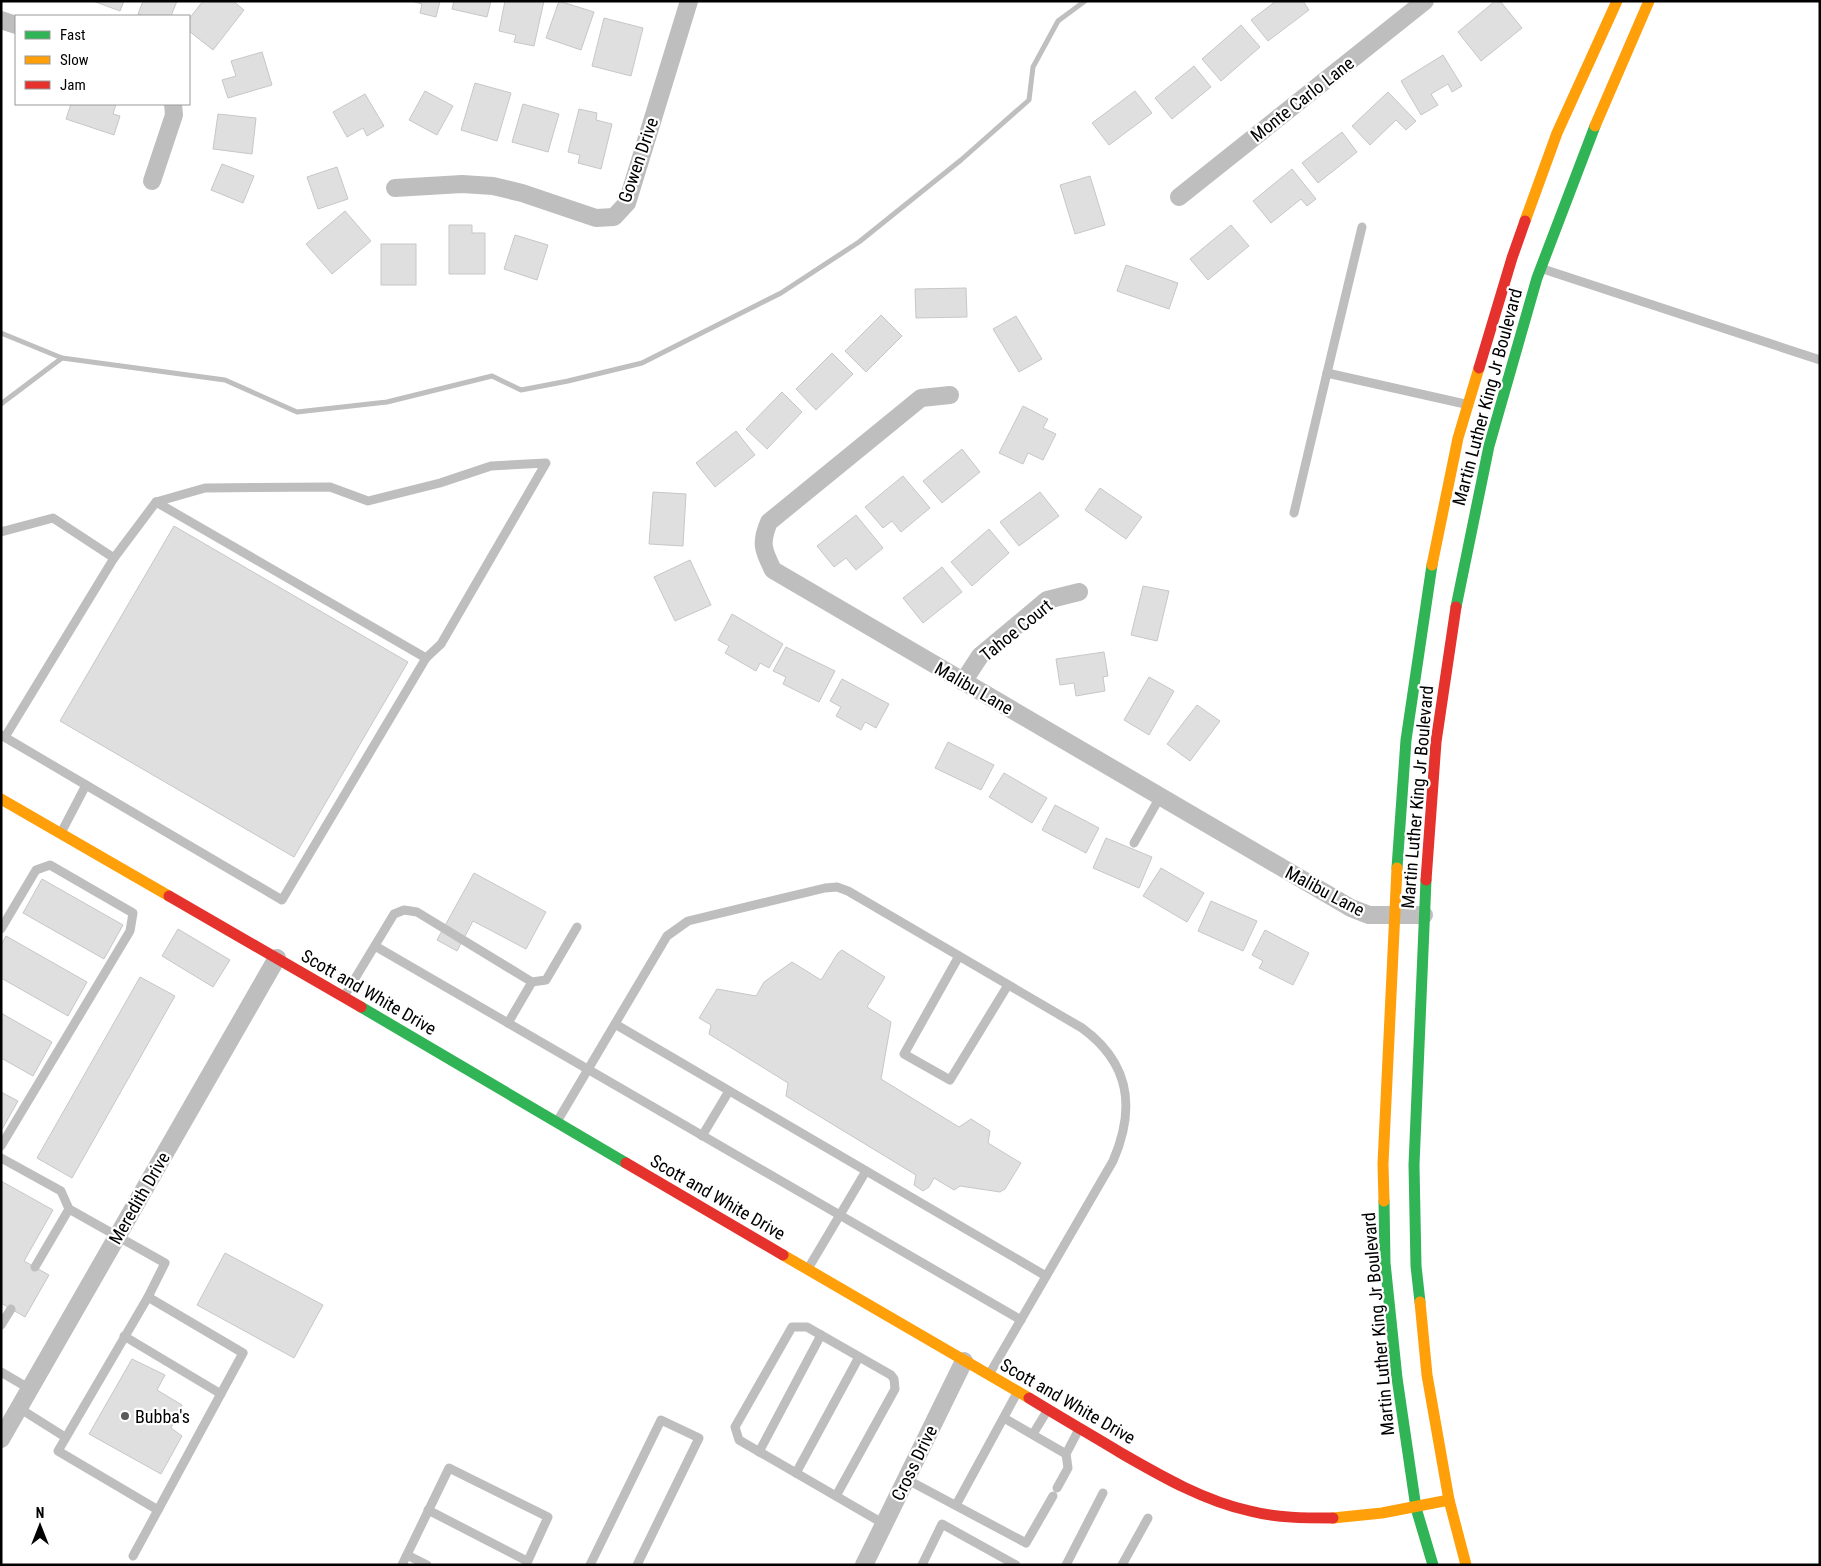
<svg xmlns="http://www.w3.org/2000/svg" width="1821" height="1566" font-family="'Roboto Condensed',sans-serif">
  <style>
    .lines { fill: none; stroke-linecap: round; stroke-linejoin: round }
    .stream { stroke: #bfbfbf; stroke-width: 5 }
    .building { fill: #dfdfdf; stroke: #c7c7c7 }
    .lane { stroke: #bebebe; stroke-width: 9 }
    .street { stroke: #bebebe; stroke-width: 18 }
    .fast { stroke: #30b455; stroke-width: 11 }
    .slow { stroke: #ff9f0a; stroke-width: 11 }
    .jam { stroke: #e5322d; stroke-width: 11 }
    .poi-dot { fill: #595959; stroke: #fff; stroke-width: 2 }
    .labels { text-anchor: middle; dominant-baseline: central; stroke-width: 4.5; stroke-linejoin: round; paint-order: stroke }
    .street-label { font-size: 18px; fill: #000; stroke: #fff }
    .poi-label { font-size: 18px; fill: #000; stroke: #fff; text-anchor: start }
  </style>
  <rect width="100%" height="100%" fill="#fff"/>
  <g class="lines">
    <!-- stream -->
    <g class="stream">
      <path d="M1,333l61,25"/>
      <path d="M1,404l61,-46 163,22 72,32 90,-10 105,-26 29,14 47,-9 74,-18 139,-70 78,-51 102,-82 68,-60 4,-33 25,-46 27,-20"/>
    </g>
  </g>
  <!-- building -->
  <g class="building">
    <path d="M93,1h31l-4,10z"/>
    <path d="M143,1h34l-6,15h-27l-6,-2z"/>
    <path d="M203,1h30l11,9 -31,40 -24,-19v-12z"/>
    <path d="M411,1h29l-4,16 -16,-4 2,-9z"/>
    <path d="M454,1h37l-4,16 -35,-8z"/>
    <path d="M505,1h39l-10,45 -20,-4 2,-7 -17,-4z"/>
    <path d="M559,1l35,11 -13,38 -35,-12z"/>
    <path d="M1276,1h27l6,9 -41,31 -17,-21z"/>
    <path d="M1495,1h5l22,27 -41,33 -23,-29z"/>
    <path d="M604,18l39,10 -12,48 -39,-10z"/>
    <path d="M1241,25l19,22 -39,34 -19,-22z"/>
    <path d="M262,52l10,33 -44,13 -6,-18 14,-4 -5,-15z"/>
    <path d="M1443,55l19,31 -10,6 -4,-8 -17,10 7,11 -17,10 -20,-34z"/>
    <path d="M1194,66l17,21 -39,32 -17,-21z"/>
    <path d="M475,83l36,10 -14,48 -36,-11z"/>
    <path d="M425,91l28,15 -16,29 -28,-15z"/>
    <path d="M1135,91l17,22 -43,32 -17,-22z"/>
    <path d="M1388,92l28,29 -10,9 -10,-10 -26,25 -18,-19z"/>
    <path d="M365,94l19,32 -17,10 -4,-8 -16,9 -14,-25z"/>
    <path d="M71,104h45l-3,10 7,2 -6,19 -48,-16z"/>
    <path d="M523,104l36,10 -11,38 -36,-10z"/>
    <path d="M579,109l18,4 -1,7 16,4 -11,45 -23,-6 2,-8 -12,-3z"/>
    <path d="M218,114l38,4 -4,36 -39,-5z"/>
    <path d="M1342,132l15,20 -39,31 -16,-20z"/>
    <path d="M222,164l32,12 -11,27 -32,-13z"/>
    <path d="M337,167l11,32 -30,10 -11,-32z"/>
    <path d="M1292,169l24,30 -9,7 -6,-7 -30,24 -18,-22z"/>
    <path d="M1090,176l15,49 -30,9 -15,-49z"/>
    <path d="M345,211l26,30 -39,33 -26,-30z"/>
    <path d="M449,225h23v8h13v41h-36z"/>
    <path d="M1231,225l18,21 -41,34 -18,-21z"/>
    <path d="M515,235l33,10 -11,35 -33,-11z"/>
    <rect x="381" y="244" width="35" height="41"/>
    <path d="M1126,265l52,18 -9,26 -52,-18z"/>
    <path d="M966,288l1,29 -51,1 -1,-29z"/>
    <path d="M881,315l21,21 -36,36 -21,-21z"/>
    <path d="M1016,316l26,43 -23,13 -26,-43z"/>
    <path d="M832,353l21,21 -37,36 -20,-21z"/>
    <path d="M782,392l20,20 -35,37 -21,-20z"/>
    <path d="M1023,406l25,13 -5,9 13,6 -13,26 -15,-7 -5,11 -24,-11z"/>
    <path d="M736,431l19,24 -40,32 -19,-24z"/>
    <path d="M962,449l18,23 -38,31 -19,-22z"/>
    <path d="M903,476l27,32 -29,24 -9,-11 -9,7 -18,-21z"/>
    <path d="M1100,488l42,29 -16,22 -41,-29z"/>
    <path d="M653,492l33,2 -3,52 -34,-2z"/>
    <path d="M1040,492l19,24 -40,30 -19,-24z"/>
    <path d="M856,515l27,33 -27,22 -10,-12 -12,9 -17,-21z"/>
    <path d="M174,526l234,136 -114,195 -234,-136z"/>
    <path d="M989,529l20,24 -37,33 -21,-24z"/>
    <path d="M690,560l21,45 -36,16 -21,-44z"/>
    <path d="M942,567l20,25 -39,31 -20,-25z"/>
    <path d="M1143,586l26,5 -12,50 -26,-6z"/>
    <path d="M732,614l51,30 -14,24 -9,-5 -4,8 -31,-18 4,-7 -11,-6z"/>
    <path d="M786,647l49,24 -16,31 -36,-18 3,-7 -13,-6z"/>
    <path d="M1104,652l4,24 -5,1 2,14 -29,5 -2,-13 -14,2 -4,-26z"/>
    <path d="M1149,677l25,14 -25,44 -25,-15z"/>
    <path d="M842,679l47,25 -13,24 -11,-6 -4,8 -25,-14 5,-9 -11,-6z"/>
    <path d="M1197,705l23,16 -30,40 -23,-17z"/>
    <path d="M948,742l46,23 -13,25 -46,-22z"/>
    <path d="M1004,773l43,25 -15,25 -43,-26z"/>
    <path d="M1055,805l44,23 -13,25 -44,-23z"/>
    <path d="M1106,838l46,19 -13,31 -46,-20z"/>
    <path d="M1161,868l43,25 -17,29 -44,-26z"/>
    <path d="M474,873l72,39 -20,37 -53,-28 -16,30 -20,-11z"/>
    <path d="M42,879l81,46 -19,34 -81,-46z"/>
    <path d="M1211,901l46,20 -14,30 -45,-20z"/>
    <path d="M178,929l52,31 -17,27 -51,-31z"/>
    <path d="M1265,930l44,23 -16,32 -34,-17 4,-7 -11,-6z"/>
    <path d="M6,936l81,46 -19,34 -67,-38v-33z"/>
    <path d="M842,950l43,27 -18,30 24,15 -10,57 78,48 12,-8 19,12 -2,12 33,20 -16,26 -5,3 -40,-6 -6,4 -20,-12 -5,9 -6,4 -9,-6 2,-10 -130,-79 2,-13 -79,-49 2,-9 -12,-7 18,-29 39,7 8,-14 28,-20 29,18 17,-27z"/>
    <path d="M140,977l35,19 -103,182 -35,-20z"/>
    <path d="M1,1013l51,29 -19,34 -32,-18z"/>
    <path d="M1,1092l17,9 -17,30z"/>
    <path d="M1,1181l52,29 -29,51 25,14 -24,42 -24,-14z"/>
    <path d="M225,1253l98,52 -29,53 -97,-53z"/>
    <path d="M132,1359l33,16 -8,15 25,15 -11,23 11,8 -21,38 -72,-40z"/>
  </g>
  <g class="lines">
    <!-- lane -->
    <g class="lane">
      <path d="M1543,269l277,91"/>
      <path d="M1327,373l35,-146"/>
      <path d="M156,502l49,-14 125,-1 38,14 72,-18 51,-17 55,-3 -105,181 -15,14"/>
      <path d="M1294,513l33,-140 138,31"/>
      <path d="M1,532l52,-14 61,40 -109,179"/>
      <path d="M1,735l85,50 -24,46"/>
      <path d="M86,785l196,115 144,-242 -270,-156 -42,56"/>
      <path d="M1134,843l26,-46"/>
      <path d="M1,929l35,-59 14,-5 83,48 -3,18 -129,215"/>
      <path d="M375,946l646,374"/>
      <path d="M959,956l-55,98 46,26 58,-95"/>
      <path d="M345,995l49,-81 10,-4 13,2 115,70"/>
      <path d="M508,1023l24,-41 14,-2 31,-53"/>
      <path d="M615,1024l431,252"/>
      <path d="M558,1120l109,-184 21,-15 137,-33 12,-1 11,4 234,137c48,35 54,80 31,133l-123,212"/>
      <path d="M702,1136l27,-45"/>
      <path d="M1,1158l60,33 8,18 96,54 -17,34 95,56 -85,157"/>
      <path d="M35,1267l34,-58"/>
      <path d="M809,1267l57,-96"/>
      <path d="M1,1325l10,-16"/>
      <path d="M124,1336l97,58"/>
      <path d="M1,1372l29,17"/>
      <path d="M19,1408l46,29"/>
      <path d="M1004,1418l62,36"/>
      <path d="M1033,1434l14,-23"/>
      <path d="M759,1452l62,-117"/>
      <path d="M796,1473l63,-116"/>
      <path d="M906,1479l120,64 27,-47"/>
      <path d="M1057,1488l11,-20 -2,-14 12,-23"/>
      <path d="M836,1496l59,-107 -1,-10 -3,-4 -84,-48h-15l-57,100 4,13 145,84"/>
      <path d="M956,1505l61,-112"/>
      <path d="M428,1510l99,51"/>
      <path d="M407,1555l20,10"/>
      <path d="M133,1556l25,-46 -100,-59 90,-154"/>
      <path d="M402,1565l47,-97 99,49 -22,48"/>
      <path d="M590,1565l71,-145 38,18 -62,127"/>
      <path d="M922,1565l20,-41 74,41"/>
      <path d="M1066,1565l37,-72"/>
      <path d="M1122,1565l26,-47"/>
    </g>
    <!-- street -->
    <g class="street">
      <path d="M1,20l15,5"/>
      <path d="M152,181l22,-66 -1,-11"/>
      <path d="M395,188l67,-4 31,2 29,7 74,25 18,-1 13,-14 62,-202"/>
      <path d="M1179,197l246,-196"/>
      <path d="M950,395l-29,3 -152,124c-9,21 -6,28 4,48l578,338 18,7h55"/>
      <path d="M963,682l17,-26 67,-56 32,-8"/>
      <path d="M1,1439l276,-481"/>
      <path d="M864,1565l100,-204"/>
    </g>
    <!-- fast -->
    <g class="fast">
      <path d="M1456,607l33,-161 48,-168 58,-152"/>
      <path d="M1397,868l9,-128 26,-175"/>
      <path d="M361,1007l265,156"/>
      <path d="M1384,1201l1,62 12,115 19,130 17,57"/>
      <path d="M1420,1302l-4,-36 -2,-101 12,-285"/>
    </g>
    <!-- slow -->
    <g class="slow">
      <path d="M1595,126l54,-125"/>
      <path d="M1525,221l32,-88 60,-132"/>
      <path d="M1432,565l26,-127 21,-70"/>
      <path d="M1,799l168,97"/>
      <path d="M1384,1201l-1,-37 14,-296"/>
      <path d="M783,1255l246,143"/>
      <path d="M1420,1302l7,73 22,125 17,65"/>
      <path d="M1333,1518l49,-5 67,-13"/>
    </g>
    <!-- jam -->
    <g class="jam">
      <path d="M1479,368l33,-110 13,-37"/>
      <path d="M1426,880l10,-138 20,-135"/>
      <path d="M169,896l192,111"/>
      <path d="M626,1163l157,92"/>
      <path d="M1029,1398c31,19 62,37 92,55 40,23 83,48 129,58 27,7 55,7 83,7"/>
    </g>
  </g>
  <!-- markers -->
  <circle class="poi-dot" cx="125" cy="1416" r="5"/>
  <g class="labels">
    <!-- street labels -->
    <g class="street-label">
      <text transform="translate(1302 99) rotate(-38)">Monte Carlo Lane</text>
      <text transform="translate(638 160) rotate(-71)">Gowen Drive</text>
      <text transform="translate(1487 397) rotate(-75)">Martin Luther King Jr Boulevard</text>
      <text transform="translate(1016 630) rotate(-39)">Tahoe Court</text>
      <text transform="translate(974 688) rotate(30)">Malibu Lane</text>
      <text transform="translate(1417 797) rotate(-85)">Martin Luther King Jr Boulevard</text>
      <text transform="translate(1325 891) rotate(28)">Malibu Lane</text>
      <text transform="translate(369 992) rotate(30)">Scott and White Drive</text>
      <text transform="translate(718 1197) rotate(30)">Scott and White Drive</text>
      <text transform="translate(139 1198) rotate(-60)">Meredith Drive</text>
      <text transform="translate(1378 1324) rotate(-95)">Martin Luther King Jr Boulevard</text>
      <text transform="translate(1068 1401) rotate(30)">Scott and White Drive</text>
      <text transform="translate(914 1463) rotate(-64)">Cross Drive</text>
    </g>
    <!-- poi labels -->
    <g class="poi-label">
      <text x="135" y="1416">Bubba's</text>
    </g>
  </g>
  <!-- border -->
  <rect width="1821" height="1566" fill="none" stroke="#000000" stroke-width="5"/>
  <!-- legend -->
  <rect x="15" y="15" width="175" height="90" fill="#ffffff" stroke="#999999"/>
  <rect x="25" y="31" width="25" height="8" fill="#30b455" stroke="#999999"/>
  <text x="60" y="40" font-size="15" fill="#000000">Fast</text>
  <rect x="25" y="56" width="25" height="8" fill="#ff9f0a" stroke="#999999"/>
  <text x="60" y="65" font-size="15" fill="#000000">Slow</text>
  <rect x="25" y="81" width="25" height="8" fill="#e5322d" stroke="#999999"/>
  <text x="60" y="90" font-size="15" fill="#000000">Jam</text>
  <!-- north arrow -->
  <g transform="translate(40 1526)" stroke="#ffffff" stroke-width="4" paint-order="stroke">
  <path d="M0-4L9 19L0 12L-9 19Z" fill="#000000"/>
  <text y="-8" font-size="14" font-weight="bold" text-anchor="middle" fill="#000000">N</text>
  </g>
</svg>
